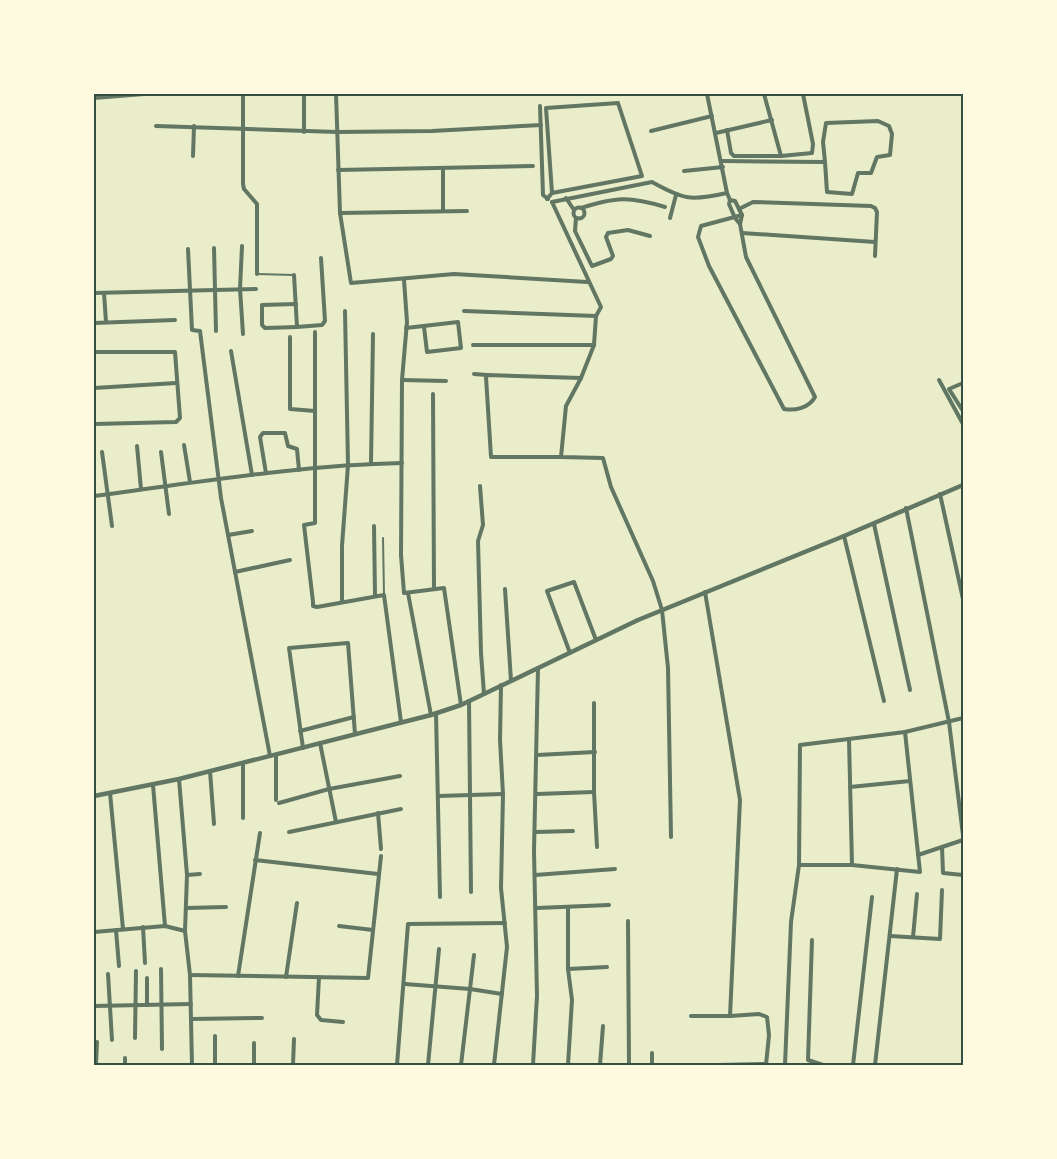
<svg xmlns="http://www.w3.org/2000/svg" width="1057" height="1159" font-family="Cabin,sans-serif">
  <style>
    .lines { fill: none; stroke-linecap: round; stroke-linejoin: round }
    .service { stroke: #617663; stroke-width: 2 }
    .minor { stroke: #617663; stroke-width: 4 }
    .tertiary { stroke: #617663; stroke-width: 4.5 }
    .neatline { fill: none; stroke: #344e41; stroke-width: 2 }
  </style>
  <rect width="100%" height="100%" fill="#e9edc9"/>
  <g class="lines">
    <!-- service -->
    <g class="service">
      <path d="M257,274l37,1"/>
      <path d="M383,538l1,57"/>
    </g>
    <!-- minor -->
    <g class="minor">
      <path d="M243,94v90l1,5 13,15v70"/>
      <path d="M336,94l4,119 11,70 103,-9 133,8"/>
      <path d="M336,94h28"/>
      <path d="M707,94l20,99 3,7 5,1 7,14 -2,9 -5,-6 -6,-14 1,-4"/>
      <path d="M764,94l17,62 31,-3 1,-9 -10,-50"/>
      <path d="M94,98l50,-4"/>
      <path d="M540,106l3,89 5,4"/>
      <path d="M156,126l181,6 95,-1 109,-6"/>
      <path d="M727,130l4,23 3,3h47"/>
      <path d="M651,131l61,-15"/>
      <path d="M304,132v-38"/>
      <path d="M716,133l56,-13"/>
      <path d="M193,156l1,-30"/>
      <path d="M722,161l103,1 -2,-20 3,-19 52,-2 11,5 3,8 -2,21 -13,2 -6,16h-13l-6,21 -25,-2 -2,-30"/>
      <path d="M443,169v42"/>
      <path d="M338,170l195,-4"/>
      <path d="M684,171l39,-4"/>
      <path d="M566,198l8,12"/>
      <path d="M547,199l5,-6 90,-17 -24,-73 -72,5 6,85"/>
      <path d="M552,202l49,105 -5,9 -2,29 -13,33 -15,28 -5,51 42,1 8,29 42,94 9,29 6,58 3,169"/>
      <path d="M552,202l100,-20c32,18 39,19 75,11"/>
      <circle cx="579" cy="213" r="5.5"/>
      <path d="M581,208c35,-11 48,-12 84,-1"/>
      <path d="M739,209l14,-7 118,4 4,2 2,4 -2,44"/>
      <path d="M340,213l127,-2"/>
      <path d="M576,218l-1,13 17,35 19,-7 2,-3 -7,-19 2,-4 20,-3 22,6"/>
      <path d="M670,218l6,-23"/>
      <path d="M740,224l6,33 69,140c-6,11 -20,14 -31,12l-75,-143 -11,-29 3,-11 41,-11"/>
      <path d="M742,233l133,9"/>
      <path d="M242,246l-2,43 3,45"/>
      <path d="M214,248l2,83"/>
      <path d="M188,249l4,81 8,1 21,167 49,258"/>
      <path d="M294,275l3,52 25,-2 3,-4 -4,-63"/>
      <path d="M404,280l3,42 -5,58 -1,175 3,38 40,-5 17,117"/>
      <path d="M94,293l162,-4"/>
      <path d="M104,293l2,29"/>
      <path d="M296,304l-34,1v20l3,3 32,-1"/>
      <path d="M464,311l132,5"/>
      <path d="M94,323l81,-3"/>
      <path d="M406,328l52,-6 3,26 -34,4 -3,-25"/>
      <path d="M315,332v191l-11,2 9,77v4l4,1 67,-12 17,127"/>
      <path d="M290,337v72l25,2"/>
      <path d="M473,345h121"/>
      <path d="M231,351l21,124"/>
      <path d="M94,352h81l5,66 -4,4 -82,2"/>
      <path d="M474,374l13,1"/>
      <path d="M402,380l44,1"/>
      <path d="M939,380l24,44"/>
      <path d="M963,383l-14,6 14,22"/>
      <path d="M94,388l82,-5"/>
      <path d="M433,394l1,195"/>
      <path d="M184,445l6,37"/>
      <path d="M137,446l4,43"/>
      <path d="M102,452l10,74"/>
      <path d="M161,452l8,62"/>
      <path d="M561,457h-70l-5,-80 1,-2 94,3"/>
      <path d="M371,463l2,-129"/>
      <path d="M266,473l-6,-36 3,-4h22l3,13 9,3 2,21"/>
      <path d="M480,486l3,39 -5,16 3,112 3,41"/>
      <path d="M940,494l23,105"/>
      <path d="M94,496c102,-13 204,-31 308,-33"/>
      <path d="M906,508l43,214 14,113"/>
      <path d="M874,524l36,166"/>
      <path d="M374,526l1,69"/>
      <path d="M228,535l24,-4"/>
      <path d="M844,536l40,165"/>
      <path d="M235,572l55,-12"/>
      <path d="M505,589l6,92"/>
      <path d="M705,592l35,208 -10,216 29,-2 8,3 2,18 -3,30"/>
      <path d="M408,593l23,122"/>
      <path d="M342,602v-56l6,-81 -3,-154"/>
      <path d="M570,653l-23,-62 27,-9 22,58"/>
      <path d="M469,701l2,191"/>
      <path d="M594,703v89l3,55"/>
      <path d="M436,713l4,184"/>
      <path d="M300,731l54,-14"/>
      <path d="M849,739l3,126"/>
      <path d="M320,743l16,79"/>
      <path d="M303,748l-14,-100 59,-5 7,91"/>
      <path d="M537,755l58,-3"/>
      <path d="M243,763v55"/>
      <path d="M210,771l4,53"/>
      <path d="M179,779l8,96 -2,56 5,44 2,90"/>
      <path d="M153,785l12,141"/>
      <path d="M850,787l60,-6"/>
      <path d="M110,793l13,136"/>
      <path d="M537,794l57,-2"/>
      <path d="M438,796l65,-2"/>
      <path d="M276,800v-45"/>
      <path d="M279,803l50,-14 71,-13"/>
      <path d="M378,813l3,36"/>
      <path d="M289,832l112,-23"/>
      <path d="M535,832l38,-1"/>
      <path d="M942,847l1,26 20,2"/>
      <path d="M918,855l45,-15"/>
      <path d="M255,860l123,14"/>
      <path d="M799,865h53l68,7 -15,-140"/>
      <path d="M187,875l13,-1"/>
      <path d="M535,875l80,-6"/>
      <path d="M186,908l40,-1"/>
      <path d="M537,908l72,-3"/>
      <path d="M628,921l1,144"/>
      <path d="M339,926l34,4"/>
      <path d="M143,927l2,36"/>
      <path d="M116,930l3,36"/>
      <path d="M94,932l71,-6 20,5"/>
      <path d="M890,936l50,3 2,-49"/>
      <path d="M913,937l4,-43"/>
      <path d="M812,940l-4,120 15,5"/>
      <path d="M161,969l1,80"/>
      <path d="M568,969l39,-2"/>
      <path d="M108,974l4,66"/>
      <path d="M190,975l178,3 13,-122"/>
      <path d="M238,976l22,-143"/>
      <path d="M286,977l11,-74"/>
      <path d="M319,977l-2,38 4,5 22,2"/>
      <path d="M147,978v27"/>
      <path d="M405,984l65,5 32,5"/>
      <path d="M94,1006l97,-2"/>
      <path d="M691,1016h39"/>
      <path d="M191,1019l71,-1"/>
      <path d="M135,1038l1,-67"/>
      <path d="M96,1065l1,-23"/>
      <path d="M125,1065v-7"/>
      <path d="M215,1065v-29"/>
      <path d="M254,1065v-22"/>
      <path d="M293,1065l1,-26"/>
      <path d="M397,1065l11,-141 97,-1"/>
      <path d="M428,1065l11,-116"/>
      <path d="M461,1065l13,-110"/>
      <path d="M494,1065l13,-118 -6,-59 2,-94 -3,-54 1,-55"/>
      <path d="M533,1065l4,-69 -3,-145 4,-183"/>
      <path d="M568,1065l4,-65 -4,-31v-62"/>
      <path d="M600,1065l3,-39"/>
      <path d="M652,1065v-12"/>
      <path d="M718,1065l48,-1"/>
      <path d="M785,1065l6,-143 8,-57 1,-120 105,-13 58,-14"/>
      <path d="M853,1065l19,-168"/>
      <path d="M875,1065l22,-196"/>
    </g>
    <!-- tertiary -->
    <path class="tertiary" d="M94,796l85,-17 252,-64 30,-10 177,-85 206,-84 119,-51"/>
  </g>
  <!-- border -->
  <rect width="1057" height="1159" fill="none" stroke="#fefae0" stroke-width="190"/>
  <rect x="95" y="95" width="867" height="969" class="neatline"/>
</svg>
